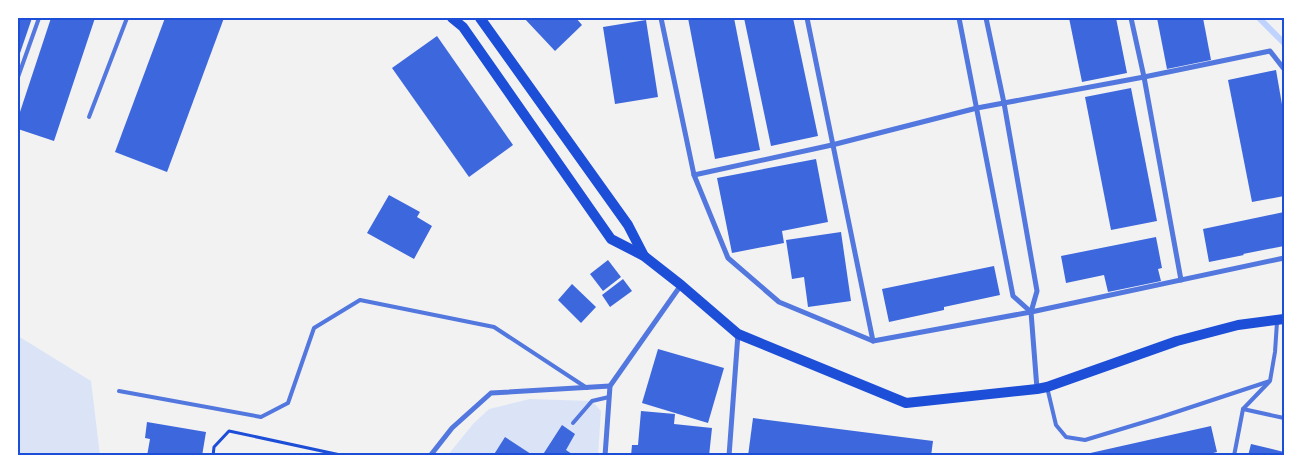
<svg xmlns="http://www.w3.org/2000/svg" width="1302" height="473" font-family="'Archivo Narrow',sans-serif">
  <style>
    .green { fill: #dbe4f7 }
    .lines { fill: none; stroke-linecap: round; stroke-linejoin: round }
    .stream { stroke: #bfd3fe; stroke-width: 6 }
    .building { fill: #3d67dc }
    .path { stroke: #1d4ed8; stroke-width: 3 }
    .service { stroke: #5277de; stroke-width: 4 }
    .minor { stroke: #5277de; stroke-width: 5 }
    .secondary { stroke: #1d4ed8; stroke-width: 10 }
    .neatline { fill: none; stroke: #1d4ed8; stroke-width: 2 }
  </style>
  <rect width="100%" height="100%" fill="#f2f2f2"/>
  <!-- green -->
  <g class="green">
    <path d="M18,336l73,45 9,74h-82z"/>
    <path d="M530,399l62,2 9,10 -3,44 -151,1 26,-32 16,-15z"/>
  </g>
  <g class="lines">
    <!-- stream -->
    <path class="stream" d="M1259,18l25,25"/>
  </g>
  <!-- building -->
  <g class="building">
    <path d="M18,18h14l-14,41z"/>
    <path d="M51,18h44l-41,123 -36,-12v-11z"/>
    <path d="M165,18h59l-57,154 -52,-20z"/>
    <path d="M524,18h52l6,7 -27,26z"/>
    <path d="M688,18h46l26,132 -45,9z"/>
    <path d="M744,18h49l25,118 -47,10z"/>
    <path d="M1069,18h47l11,55 -45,9z"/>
    <path d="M1157,18h46l8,42 -44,9z"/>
    <path d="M646,20l12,77 -43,7 -12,-77z"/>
    <path d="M437,36l76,109 -44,32 -77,-109z"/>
    <path d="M1276,70l8,46v80l-32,6 -24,-122z"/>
    <path d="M1131,88l26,133 -46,9 -26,-133z"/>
    <path d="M816,159l12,63 -46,9 2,12 -52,10 -15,-75z"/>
    <path d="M389,195l31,17 -3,5 15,9 -18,33 -47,-26z"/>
    <path d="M1284,212v34l-41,8 1,1 -35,7 -6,-33z"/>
    <path d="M841,232l10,69 -43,6 -4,-30 -12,2 -6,-39z"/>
    <path d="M1156,237l6,31 -4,1 3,12 -53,11 -4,-17 -38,8 -5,-27z"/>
    <path d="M608,260l13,17 -18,14 -13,-17z"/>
    <path d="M994,266l6,29 -56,12v3l-55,12 -7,-33z"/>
    <path d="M623,279l9,12 -22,16 -8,-12z"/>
    <path d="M572,284l24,23 -15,16 -23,-23z"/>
    <path d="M658,349l66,19 -16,55 -66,-20z"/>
    <path d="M641,411l34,3 -1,10 38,4 -3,28h-78l1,-11h6z"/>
    <path d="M753,418l180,23 -2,15h-183z"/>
    <path d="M147,422l59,10 -4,24h-55l3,-17 -5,-1z"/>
    <path d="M562,425l13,9 -9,16 9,6h-33z"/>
    <path d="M1211,426l6,26 -15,4h-125z"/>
    <path d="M505,437l29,19h-41z"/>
    <path d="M1251,444l33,8v4h-36z"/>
  </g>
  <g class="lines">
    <!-- path -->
    <path class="path" d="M213,456l1,-9 15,-16 116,25"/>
    <!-- service -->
    <g class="service">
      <path d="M18,77l21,-59"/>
      <path d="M89,117l38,-99"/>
      <path d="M1047,387l9,38 10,12 19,3 76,-23 109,-36 5,-29 2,-30"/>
      <path d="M119,391l142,26 27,-14 26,-75 46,-28 134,27 93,61"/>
      <path d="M1243,409l41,9"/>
      <path d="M573,423l19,-22 17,-4"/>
      <path d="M1234,456l9,-47 26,-27"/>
    </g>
    <!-- minor -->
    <g class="minor">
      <path d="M661,18l33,157 34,83 51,44 94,39 158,-29 253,-54"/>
      <path d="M807,18l66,323"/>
      <path d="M959,18l54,278 18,16"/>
      <path d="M986,18l18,85 33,188 -6,21 6,77"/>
      <path d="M1131,18l13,59 37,203"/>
      <path d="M694,175l138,-30 145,-37 167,-31 126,-26 14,18"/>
      <path d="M430,456l22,-28 39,-35 119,-7"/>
      <path d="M605,456l5,-70 71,-101"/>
      <path d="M729,456l9,-122"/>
    </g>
    <!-- secondary -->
    <g class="secondary">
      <path d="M452,18l11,9 148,212 33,17 37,29 57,49 168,69 131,-14 10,-2 130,-46 61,-16 46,-6"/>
      <path d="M480,18l148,207 16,31"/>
    </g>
  </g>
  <!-- border -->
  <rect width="1302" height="473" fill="none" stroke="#ffffff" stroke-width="38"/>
  <rect x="19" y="19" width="1264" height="435" class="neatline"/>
</svg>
